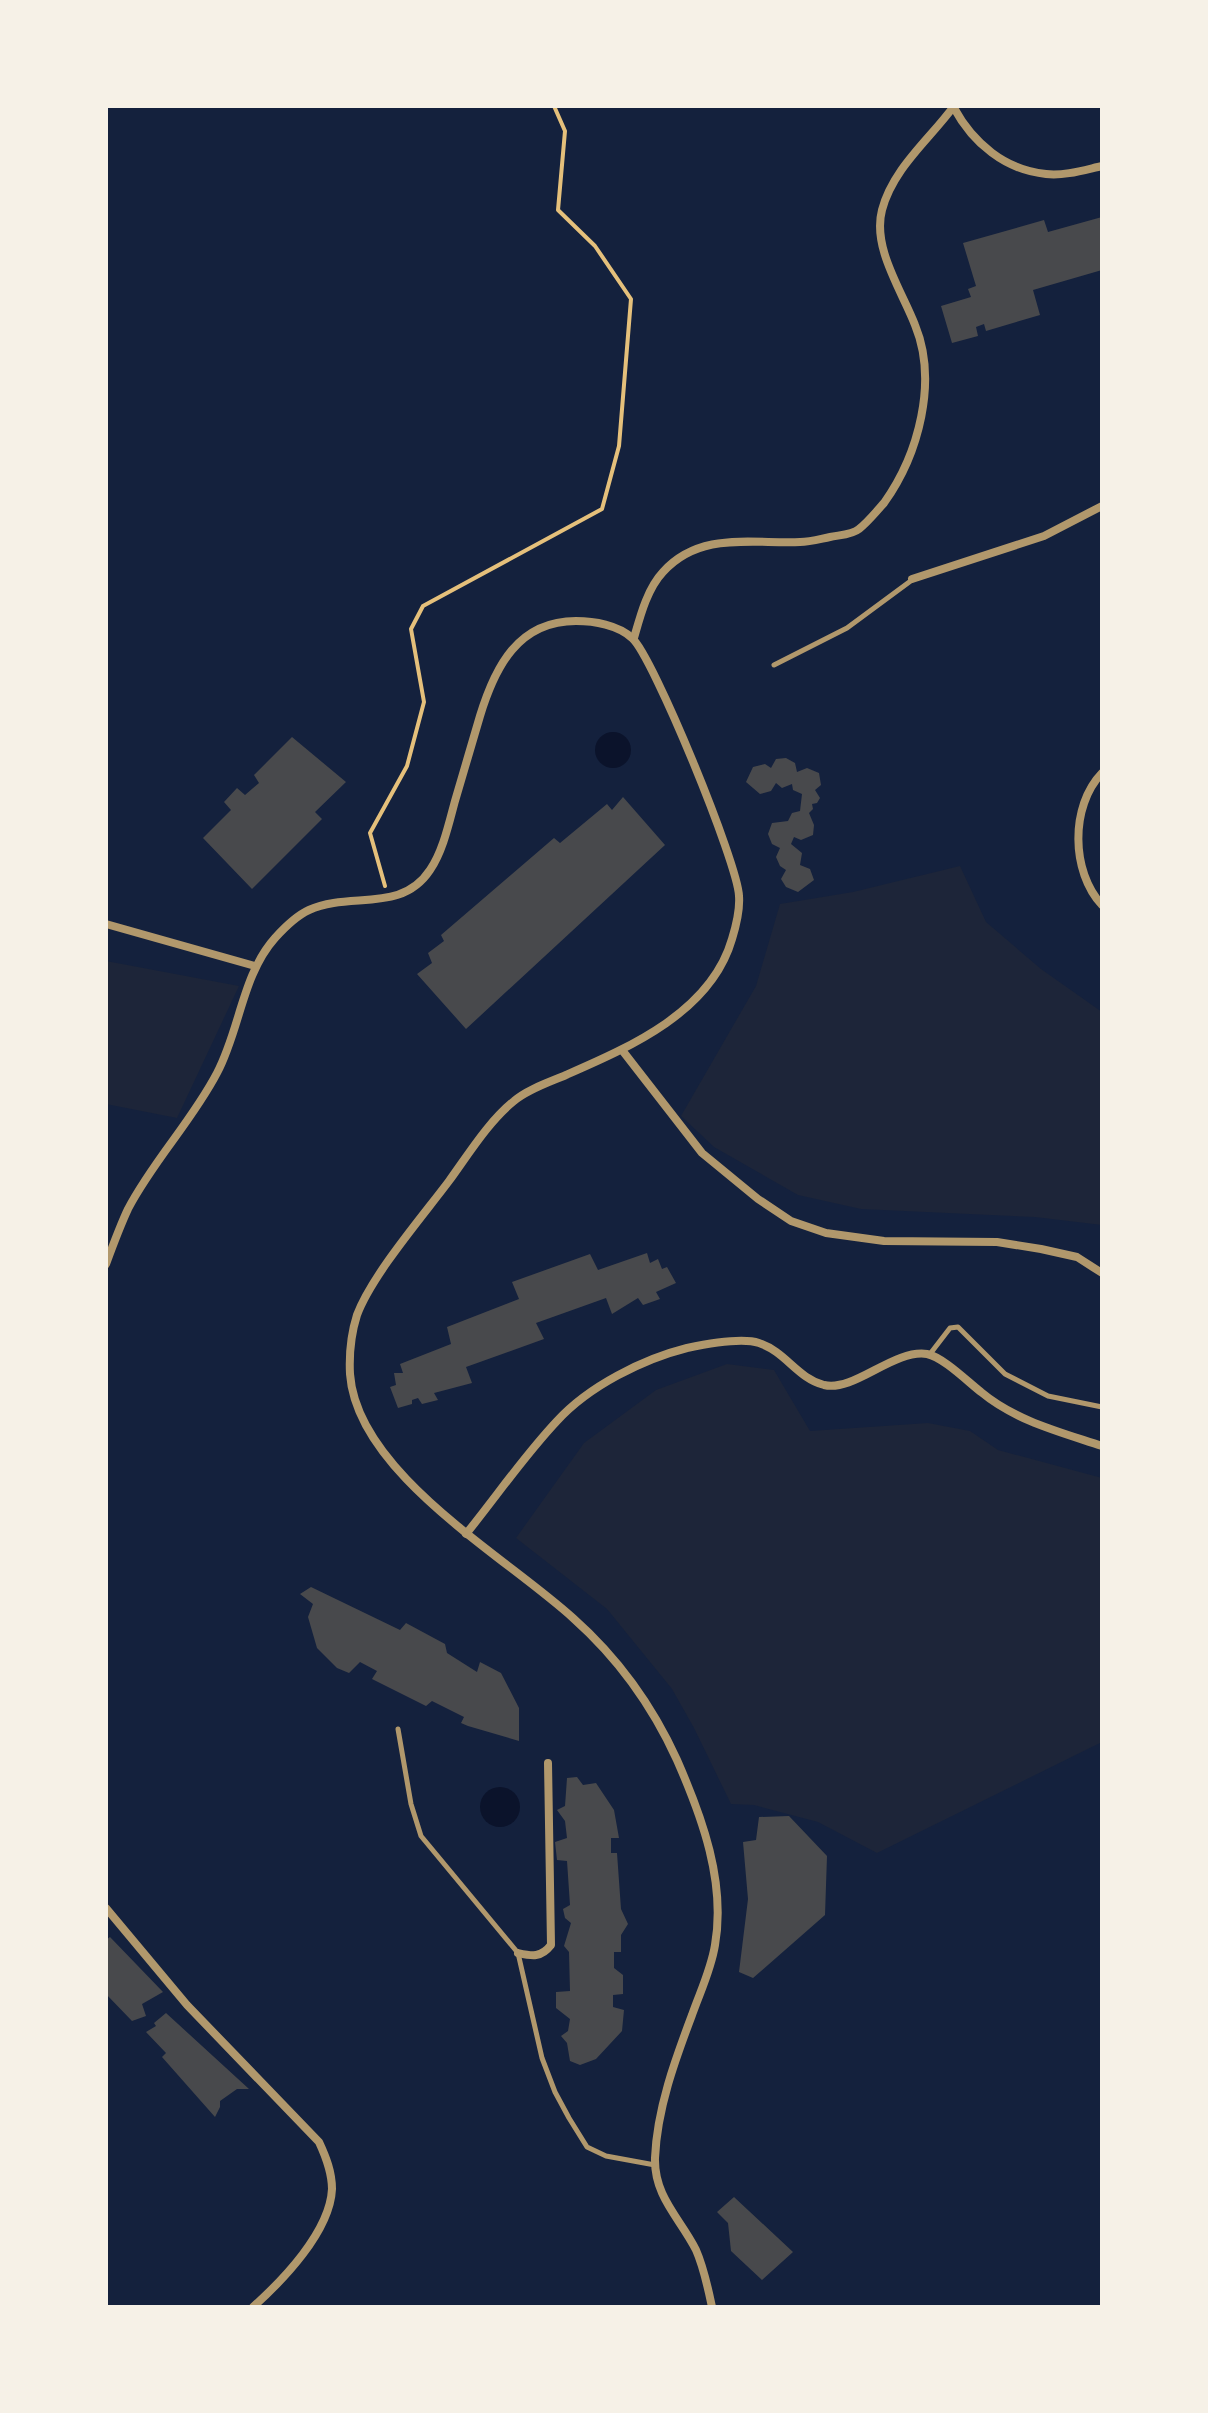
<svg xmlns="http://www.w3.org/2000/svg" width="1208" height="2413" font-family="Helvetica,sans-serif">
  <style>
    .green { fill: #1d2539 }
    .water { fill: #0b132b }
    .building { fill: #48494c }
    .lines { fill: none; stroke-linecap: round; stroke-linejoin: round }
    .path { stroke: #e5c07b; stroke-width: 4 }
    .service { stroke: #b1986c; stroke-width: 5 }
    .minor { stroke: #b1986c; stroke-width: 8 }
  </style>
  <rect width="100%" height="100%" fill="#14213d"/>
  <!-- green -->
  <g class="green">
    <path d="M960,866l26,56 55,47 61,43v213l-67,-8 -174,-8 -63,-14 -84,-48 -33,-31 75,-130 24,-82 73,-12z"/>
    <path d="M106,961l133,25 -62,132 -71,-14z"/>
    <path d="M727,1364l47,6 36,61 118,-8 42,8 28,19 104,28v264l-225,111 -59,-31 -64,-17 -23,-1 -37,-76 -22,-39 -65,-80 -91,-71 68,-95 72,-53z"/>
  </g>
  <!-- water -->
  <g class="water">
    <circle cx="613" cy="750" r="18"/>
    <circle cx="500" cy="1807" r="20"/>
  </g>
  <!-- building -->
  <g class="building">
    <path d="M1102,217v53l-69,20 7,25 -54,16 -2,-7 -8,3 2,9 -26,7 -11,-37 30,-9 -3,-8 8,-3 -13,-43 81,-23 4,12z"/>
    <path d="M292,737l54,45 -31,30 7,7 -70,70 -49,-51 28,-28 -7,-8 13,-14 8,7 14,-12 -5,-8z"/>
    <path d="M786,758l9,5 2,9 10,-4 12,5 2,12 -6,5 5,8 -3,5 -5,1 1,5 -4,4 5,12 -1,10 -12,5 -7,-3 -3,7 11,9 -2,12 10,4 4,11 -16,12 -12,-5 -5,-8 5,-9 -6,-4 -4,-9 4,-9 -8,-4 -4,-10 4,-11 16,-2 4,-8 8,-2 2,-17 -9,-4 -1,-6 -10,4 -6,-5 -5,8 -11,3 -14,-12 7,-15 12,-3 6,4 5,-9z"/>
    <path d="M623,797l42,48 -199,184 -49,-55 15,-11 -4,-10 16,-12 -3,-6 113,-97 6,5 47,-39 5,6z"/>
    <path d="M647,1253l3,10 8,-4 4,10 5,-2 9,16 -20,9 4,7 -17,6 -5,-7 -26,16 -6,-16 -70,25 8,16 -78,28 6,16 -38,10 4,7 -16,4 -4,-6 -6,2v4l-14,4 -8,-21 6,-2 -2,-12h9l-3,-9 51,-20 -4,-17 72,-28 -7,-17 78,-28 8,16z"/>
    <path d="M311,1587l89,43 6,-7 39,21 2,9 30,19 3,-10 21,11 18,35v33l-51,-15 -7,-3 3,-6 -32,-16 -6,5 -54,-27 5,-8 -17,-9 -11,11 -12,-5 -20,-20 -9,-31 5,-13 -13,-10z"/>
    <path d="M577,1777l6,8 13,-2 18,27 5,28h-8v15h6l4,56 7,15 -7,11v17h-7v16l9,7v19l-10,1v12l11,3 -2,21 -26,28 -16,6 -10,-4 -3,-18 -6,-7 7,-5 2,-12 -14,-11v-16l14,-1 -1,-39 -5,-6 7,-23 -6,-5 -2,-9 7,-4 -3,-44 -10,-1 -2,-18 12,-4 -2,-17 -8,-11 8,-4 2,-28z"/>
    <path d="M789,1816l38,40 -2,59 -72,63 -14,-6 9,-73 -5,-57 13,-2 3,-23z"/>
    <path d="M110,1937l53,55 -21,12 4,12 -14,5 -26,-27v-54z"/>
    <path d="M166,2013l83,76h-12l-17,12v6l-5,10 -53,-60 4,-4 -20,-21 10,-6 -2,-3z"/>
    <path d="M734,2197l59,55 -31,28 -31,-29 -3,-28 -11,-11z"/>
  </g>
  <g class="lines">
    <!-- path -->
    <path class="path" d="M385,886l-15,-53 37,-67 17,-64 -13,-73 12,-23 179,-97 17,-63 12,-147 -36,-53 -37,-36 7,-79 -11,-25"/>
    <!-- service -->
    <g class="service">
      <path d="M774,665l73,-37 65,-48"/>
      <path d="M930,1354l20,-26 8,-1 47,47 43,22 54,11"/>
      <path d="M398,1729l13,75 10,32 97,117 24,105 13,34 14,26 18,29 19,9 49,9"/>
    </g>
    <!-- minor -->
    <g class="minor">
      <path d="M954,108c19,35 51,62 92,66 19,2 38,-4 56,-8"/>
      <path d="M912,579l132,-43 58,-30"/>
      <path d="M634,638c6,-21 13,-49 29,-66 37,-41 89,-28 137,-30 10,0 20,-3 30,-5 9,-2 22,-2 29,-8 8,-6 18,-18 25,-26 35,-49 54,-122 31,-178 -13,-34 -43,-77 -33,-115 11,-42 48,-71 72,-104"/>
      <path d="M1102,773c-32,33 -31,99 0,132"/>
      <path d="M106,924l149,42"/>
      <path d="M622,1050l80,103 56,46 33,22 35,12 58,8 113,1 44,7 36,8 25,16"/>
      <path d="M106,1264c7,-19 14,-38 22,-55 25,-48 64,-88 89,-136 23,-43 25,-98 58,-135 9,-10 21,-22 34,-28 41,-19 92,4 121,-40 13,-19 19,-47 25,-69 8,-28 17,-57 25,-85 15,-49 38,-95 96,-95 18,0 42,4 56,17 21,18 106,226 107,258 1,13 -3,30 -7,43 -21,73 -102,108 -166,136 -16,7 -38,14 -52,26 -26,21 -46,54 -65,80 -27,36 -77,94 -92,134 -6,19 -8,39 -7,59 7,99 155,182 223,244 45,40 79,87 104,142 25,57 49,122 38,185 -4,25 -15,47 -23,70 -17,45 -35,94 -37,143 -1,39 25,60 41,92 8,18 12,38 16,57"/>
      <path d="M466,1534c30,-37 58,-78 91,-113 32,-35 86,-62 130,-73 19,-4 54,-11 72,-5 27,9 38,35 65,42 31,7 69,-36 103,-31 16,3 41,28 54,38 35,29 79,40 121,54"/>
      <path d="M106,1908l81,97 132,137c7,15 13,30 13,47 -2,43 -50,92 -79,118"/>
      <path d="M518,1953c14,3 23,5 33,-8l-3,-182"/>
    </g>
  </g>
  <!-- border -->
  <rect width="1208" height="2413" fill="none" stroke="#f6f1e7" stroke-width="216"/>
</svg>
